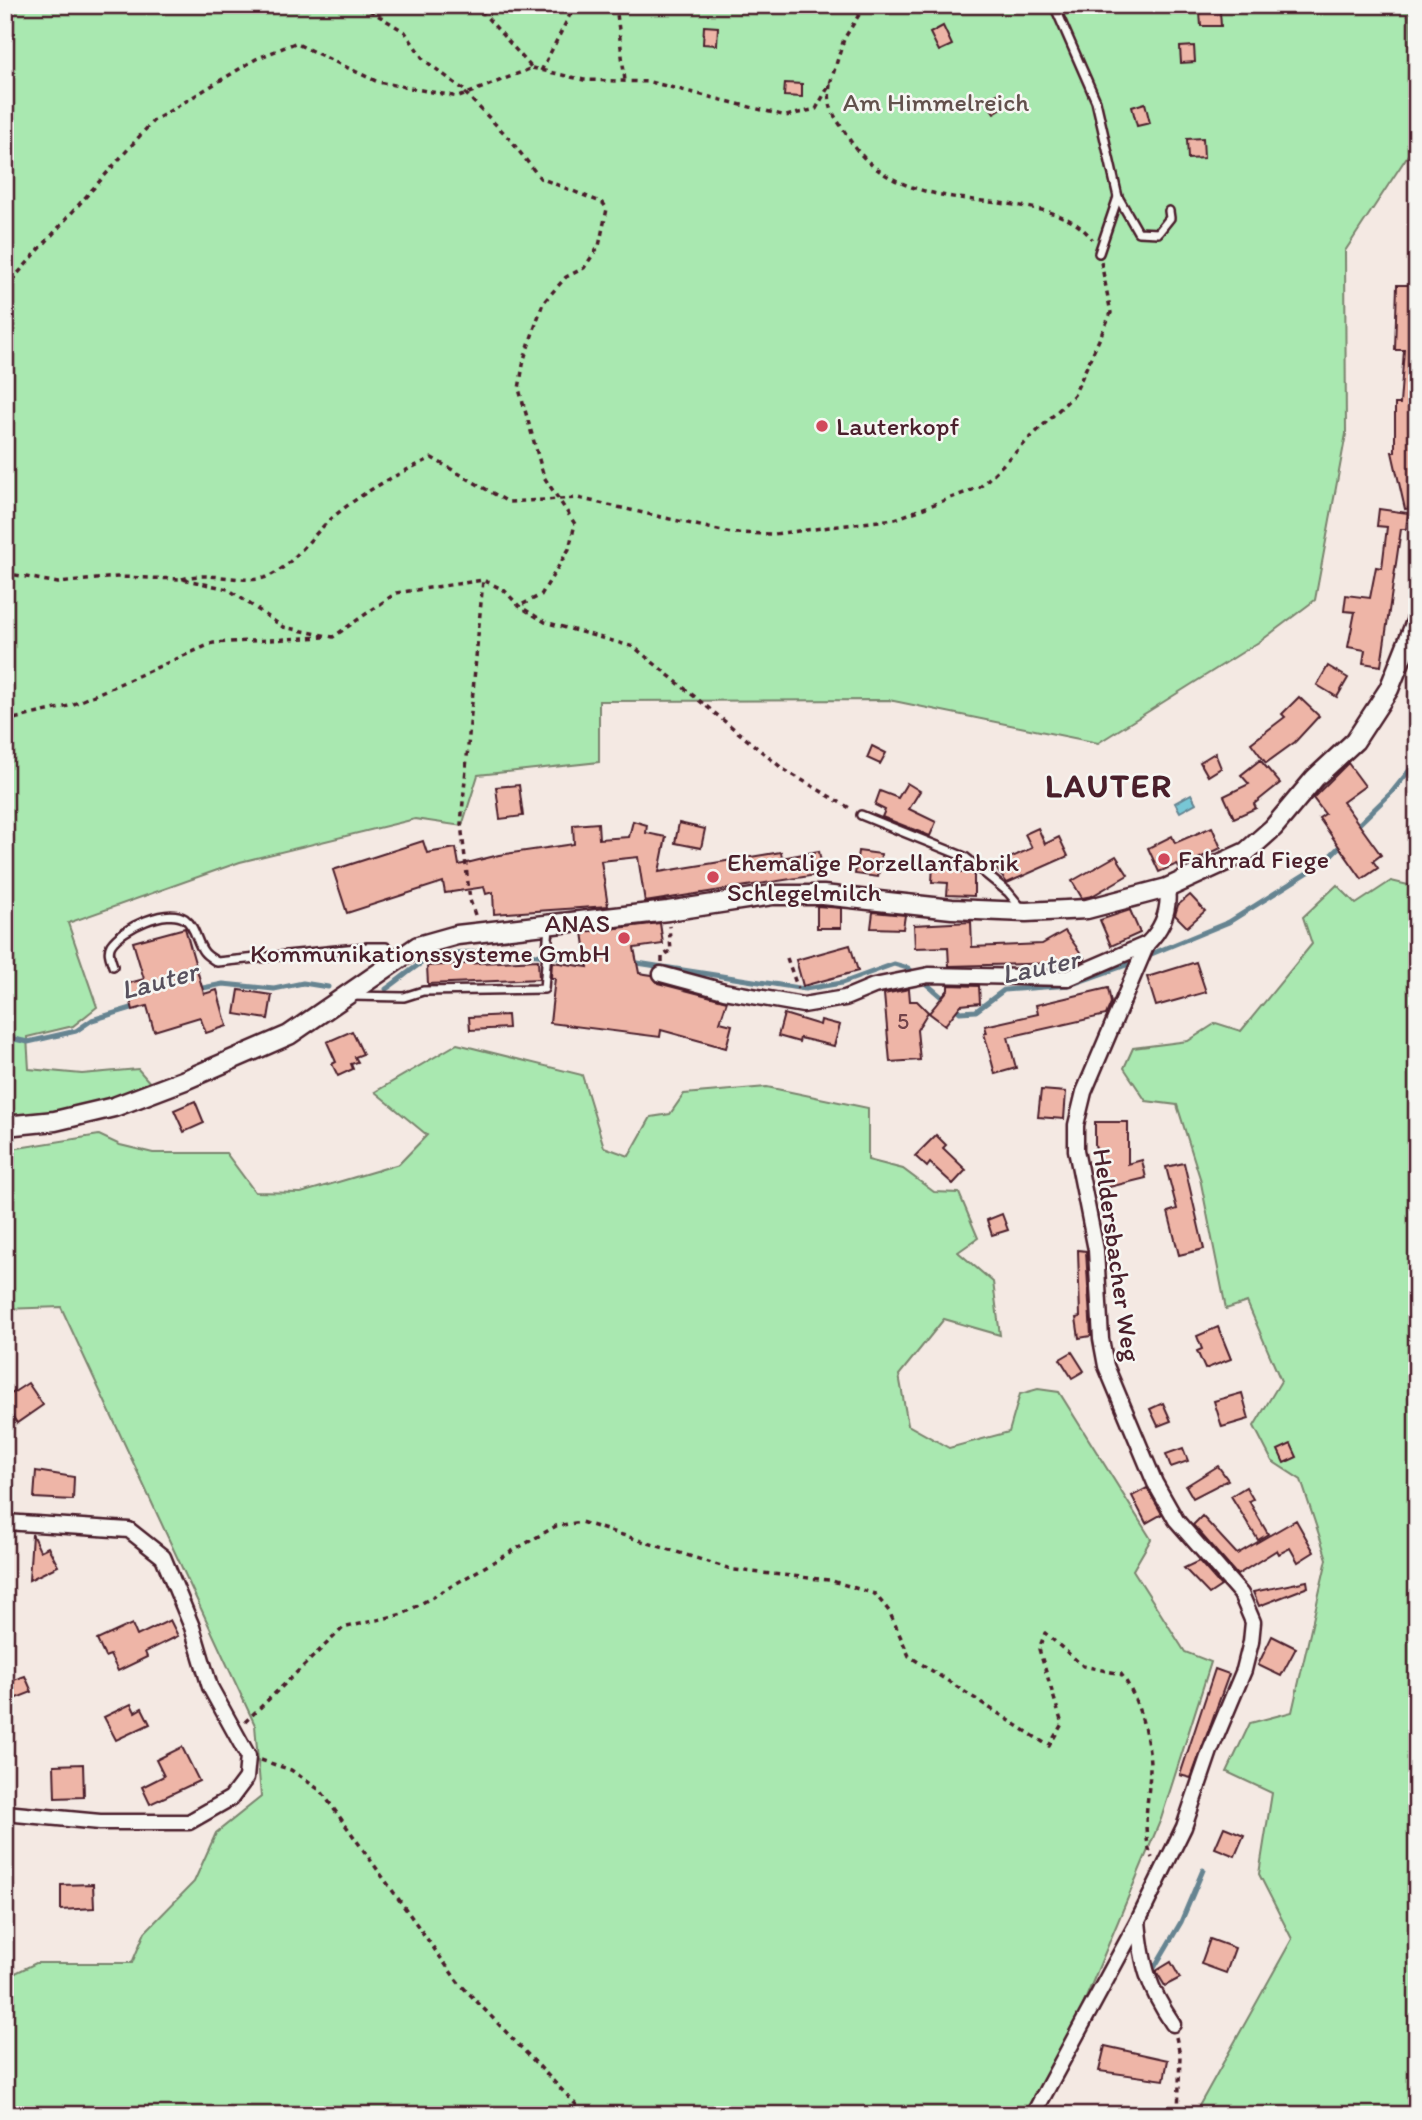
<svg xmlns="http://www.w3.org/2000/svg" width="1422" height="2120" font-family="Itim,sans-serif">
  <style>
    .green { fill: #a9e8b0; stroke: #7a846e; stroke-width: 2 }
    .water { fill: #78c7d5; stroke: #668491; stroke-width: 2 }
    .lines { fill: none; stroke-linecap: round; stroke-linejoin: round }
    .stream { stroke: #668491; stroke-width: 5 }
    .building { fill: #eeb5a7; stroke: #4a1f2b; stroke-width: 2 }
    .service-casing { stroke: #4a1f2b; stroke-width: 12 }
    .minor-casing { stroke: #4a1f2b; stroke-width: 19 }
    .tertiary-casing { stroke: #4a1f2b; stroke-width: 23 }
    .path { stroke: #4a1f2b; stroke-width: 3.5; stroke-dasharray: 5 5; stroke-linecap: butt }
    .service { stroke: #f6f6f2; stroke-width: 7 }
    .minor { stroke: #f6f6f2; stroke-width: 14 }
    .tertiary { stroke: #f6f6f2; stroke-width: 18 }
    .poi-dot { fill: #d1495b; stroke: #f6f6f2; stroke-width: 2.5 }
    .labels { text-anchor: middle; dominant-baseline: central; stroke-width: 5; stroke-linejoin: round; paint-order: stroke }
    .number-label { font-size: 23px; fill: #73444a }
    .park-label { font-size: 26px; fill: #62514c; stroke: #f6f6f2 }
    .poi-label { font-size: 26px; fill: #4a1f2b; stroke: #f6f6f2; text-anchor: start }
    .street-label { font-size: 26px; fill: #4a1f2b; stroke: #f6f6f2 }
    .water-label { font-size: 28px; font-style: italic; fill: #58515e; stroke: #f6f6f2 }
    .district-label { font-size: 33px; font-weight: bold; letter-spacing: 2px; fill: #4a1f2b; stroke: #f6f6f2 }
  </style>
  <rect width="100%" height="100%" fill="#f4e9e3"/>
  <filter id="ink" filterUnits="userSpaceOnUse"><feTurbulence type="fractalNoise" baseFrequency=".0143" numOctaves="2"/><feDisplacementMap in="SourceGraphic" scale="14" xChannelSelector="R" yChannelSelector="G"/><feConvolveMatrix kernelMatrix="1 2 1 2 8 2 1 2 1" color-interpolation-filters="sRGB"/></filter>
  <g filter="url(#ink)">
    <!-- green -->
    <g class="green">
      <path d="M5,5h1405l2,144 -67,102 1,183 -31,166 -53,40 -164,103 -209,-43 -290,1v61l-121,13 -16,51 -47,-7 -175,43 -172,61 29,84 -24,19 -46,11 2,32 53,5 56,-5 20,23 -153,34z"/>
      <path d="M1391,881l26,6v1228h-223l98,-176 -33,-65 13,-81 -45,-21 23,-49 42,-11 35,-153 -26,-79 -29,-19 -18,-35 27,-45 -34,-79 -21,7 -26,-131 -23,-73 -31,-4 -22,-33 9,-20 55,-7 28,-18 25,8 71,-87 -9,-27 34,-32 19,19z"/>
      <path d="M457,1044l125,31 22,72 25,9 22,-39 19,-3 14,-20 83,-7 101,21v52l35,9 31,23 25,1 19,45 -20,14 35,30 7,53 -56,-16 -45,56 9,50 41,23 60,-16 11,-38 18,-5 21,3 92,147 -18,31 52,82 26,10 -50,157 -83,198 -53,98h-1020v-137l31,-15h96l13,-31 49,-50 22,-49 45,-36 -6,-72 -194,-418 -56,2v-159l94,-15 21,10 33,8h73l29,39 46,1 98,-29 28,-29 -52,-43z"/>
    </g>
    <!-- water -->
    <path class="water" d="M1191,794l5,9 -16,9 -5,-9z"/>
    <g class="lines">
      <!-- stream -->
      <g class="stream">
        <path d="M1356,827l36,-35 25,-31"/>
        <path d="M1144,957l85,-35 94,-59 20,-20"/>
        <path d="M631,962l174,27 37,-6 52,-19 14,4 37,32"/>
        <path d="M198,989l25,-5 51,5 29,-6 25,4"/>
        <path d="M386,989c14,-9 30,-25 45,-31 34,-13 122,-1 162,2"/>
        <path d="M953,1006l7,6 16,-1 28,-21 66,-5 65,-23"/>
        <path d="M5,1037l23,5 48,-11 16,-11 46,-14"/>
        <path d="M1154,1968l27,-46 22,-52"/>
      </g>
    </g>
    <!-- building -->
    <g class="building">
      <path d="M1200,12h20l1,14h-20z"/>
      <path d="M704,26l14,1 -1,18 -14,-1z"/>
      <path d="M943,26l9,19 -13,6 -9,-18z"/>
      <path d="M1194,46l1,16 -14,1 -1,-16z"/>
      <path d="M785,83l17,1v13l-18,-1z"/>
      <path d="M999,93l8,12 -13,8 -8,-12z"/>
      <path d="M1145,103l5,20 -13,3 -5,-19z"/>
      <path d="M1203,138l1,20 -16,1 -1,-20z"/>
      <path d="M1397,285h19l1,102 -3,-1 3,121 -12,2 -13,-57h3v-48h5l4,-54h-9z"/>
      <path d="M1379,509l29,4 -2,16h-5l-20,137 -18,-3 2,-13 -17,-3 7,-35 -11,-1 2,-16 24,3 6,-31 6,1 5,-41 -10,-1z"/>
      <path d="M1328,666l20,12 -11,19 -20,-12z"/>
      <path d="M1299,697l20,19 -24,26 -29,21 -15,-20 34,-26 -3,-3z"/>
      <path d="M872,746l14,7 -6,11 -13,-6z"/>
      <path d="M1215,753l6,15 -13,8 -8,-14z"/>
      <path d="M1260,760l20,23 -26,21 2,4 -22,10 -10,-22 25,-12 -8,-9z"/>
      <path d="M1348,763l17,23 -22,16 38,53 -8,6 5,7 -16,11 -43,-61 6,-4 -12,-16z"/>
      <path d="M907,783l13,8 -11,18 27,13 -6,14 -48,-19 3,-7 -10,-5 5,-14 18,7z"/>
      <path d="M519,785l4,31 -23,3 -4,-32z"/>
      <path d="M633,821l14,4 -1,8 20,4 -7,35 122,-20 1,6 37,-7 4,23 -178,28 -7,-45 -37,4 7,45 -114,8 -1,-22 -7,2 -2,-7 -39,6 -2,-11 -96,31 -14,-43 90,-29 4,12 29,-5 3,17 40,-10 75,-11 -1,-19 25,-2 1,16 30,-2z"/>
      <path d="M679,823l26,6 -4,19 -26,-5z"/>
      <path d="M1212,827l9,21 -42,20 -2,-4 -18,8 -11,-24 24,-12 3,7z"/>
      <path d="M1038,828l7,16 14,-7 9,19 -61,27 -12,-16h15l-11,-4 33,-15 -7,-14z"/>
      <path d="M858,851l23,3 -3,23 -23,-3z"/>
      <path d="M1116,856l12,19 -36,21 -10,2 -10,-17z"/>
      <path d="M933,865l24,1v6h17v24l-27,-1 1,-12 -16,-1z"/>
      <path d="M1190,895l15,16 -18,16 -12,-12 3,-10z"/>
      <path d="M817,906l24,2v20h-24z"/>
      <path d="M1130,910l10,23 -29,13 -11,-26z"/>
      <path d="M873,912l32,3 -2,14 -32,-1z"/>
      <path d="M971,922l1,25 70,-3 23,-13 20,28 -19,9 -7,-5 -110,3 -1,-19 -33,1 -1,-23z"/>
      <path d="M660,923l3,21 -29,4 5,25 13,2 6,8 69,18 -7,21 12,3 -6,23 -65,-18 -1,7 -110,-14 5,-45h-4l1,-16 36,5 -5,-35z"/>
      <path d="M185,928l19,66 13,-4 10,36 -21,7 -6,-16 -46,14 -7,-25 -14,4 -7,-26 18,-5 -11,-37z"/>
      <path d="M850,945l8,26 -55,15 -7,-26z"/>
      <path d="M538,960l1,19 -111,5 -1,-18z"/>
      <path d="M1196,962l10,30 -50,14 -9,-29z"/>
      <path d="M948,985l31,1 1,17 -19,2 -16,20 -16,-12 19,-23z"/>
      <path d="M1108,988l3,15 -5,12 -98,22 8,31 -21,6 -11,-41h3l-2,-7 53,-12 -2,-9z"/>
      <path d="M909,989l1,12h7l11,11 -11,18 3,30 -30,2 -6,-68z"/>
      <path d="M239,990l33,5 -4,24 -33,-5z"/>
      <path d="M784,1014l36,11 1,-5 19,5 -6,21 -34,-8 -1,4 -21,-6z"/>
      <path d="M507,1015l1,13 -38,2 -1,-13z"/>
      <path d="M352,1031l11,23 -8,3 3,5 -7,2 2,5 -15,7 -6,-12 4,-2 -9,-20z"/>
      <path d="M1041,1090l25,2 -2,27 -26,-2z"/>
      <path d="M195,1101l9,22 -20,9 -10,-22z"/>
      <path d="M1095,1122h33v42l14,-4 4,18 -41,10 -10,-43z"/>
      <path d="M936,1135l10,10 -3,3 23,22 -13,14 -23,-21 -3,4 -12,-11z"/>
      <path d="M1184,1163l20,86 -25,6 -11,-43 9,-3 -11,-42z"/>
      <path d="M1002,1214l6,16 -16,5 -5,-15z"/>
      <path d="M1078,1250l8,1 5,85 -12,2 -3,-20 4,-1z"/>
      <path d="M1218,1327l13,32 -26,10 -8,-18 5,-2 -5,-13z"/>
      <path d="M1072,1352l12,19 -12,7 -12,-19z"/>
      <path d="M28,1383l15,22 -26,18 -12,-18v-7z"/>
      <path d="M1242,1393l7,26 -27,8 -8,-26z"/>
      <path d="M1163,1403l8,18 -13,5 -8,-17z"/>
      <path d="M1291,1444l6,13 -13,6 -6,-13z"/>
      <path d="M1183,1448l5,13 -17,6 -5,-13z"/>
      <path d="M1218,1466l10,14 -35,18 -7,-12z"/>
      <path d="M36,1471l38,6 -1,23 -39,-2z"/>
      <path d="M1246,1487l7,12 -4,2 19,33 -10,6 -27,-44z"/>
      <path d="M1147,1488l15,26 -16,9 -14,-27z"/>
      <path d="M1202,1516l35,38 59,-34 18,32 -16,10 -8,-14 -11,6 -2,-4 -40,25 -44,-50z"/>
      <path d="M32,1534l8,17 8,-4 10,19 -29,14z"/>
      <path d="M1199,1561l22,25 -12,8 -25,-26z"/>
      <path d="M1307,1581l1,6 -49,19 -6,-14z"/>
      <path d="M170,1620l8,16 -33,16 2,5 -29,14 -8,-16 -5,2 -8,-17 35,-16 5,12z"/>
      <path d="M1272,1636l24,12 -15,28 -23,-11z"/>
      <path d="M1215,1669l14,5 -38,104 -11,-3z"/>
      <path d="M25,1676l7,16 -23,9 -4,-18z"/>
      <path d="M131,1704l4,8 7,-4 8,16 -34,16 -12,-23z"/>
      <path d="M182,1747l17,34 -49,23 -8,-17 22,-11 -8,-16z"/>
      <path d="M83,1764l1,33 -29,1 -1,-33z"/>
      <path d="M1224,1827l20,8 -9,21 -20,-8z"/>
      <path d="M93,1884l1,24 -33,2v-25z"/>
      <path d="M1210,1939l25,9 -9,25 -25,-9z"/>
      <path d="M1171,1962l9,16 -15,8 -9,-15z"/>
      <path d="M1105,2046l63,14 -4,20 -65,-9z"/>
    </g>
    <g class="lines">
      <defs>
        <g id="service">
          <path d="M1054,5l42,96 22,96 -19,56"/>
          <path d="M1118,197l20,35 20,1 12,-15 -1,-7"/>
          <path d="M861,815l104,42 43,35 15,18"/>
          <path d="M113,966c-2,-7 -6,-14 -2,-21 11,-17 56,-38 74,-26 11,8 11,23 19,33 3,4 9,7 13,10l150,-15h19l13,10"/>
          <path d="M351,996l53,1 19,-6 121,-2 5,-63"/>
        </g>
        <g id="minor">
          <path d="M661,974l63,17 79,14 42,-7 29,-12 55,-11 139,3 79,-34"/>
          <path d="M5,1522l124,8 34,27 29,70 18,60 38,69 -2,22 -15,20 -42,24h-89l-95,-9"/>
          <path d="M1138,1921c4,44 10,66 35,103"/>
          <path d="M1033,2115l105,-194 46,-94 26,-76 34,-81 7,-28 2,-20 -12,-28 -65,-74 -21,-37 -49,-117 -5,-27 -5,-89 -20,-100v-25l8,-33 63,-148c16,-16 23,-35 20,-56"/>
        </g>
        <path id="tertiary" d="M5,1126l50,-5 59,-14 71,-27 104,-45 129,-89 39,-11 211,-24 105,-16h50l129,14 74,3 61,-3 80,-21 79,-36 27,-24 42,-50 40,-37 34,-52 28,-70"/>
      </defs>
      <!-- service casing -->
      <use href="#service" class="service-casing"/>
      <!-- minor casing -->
      <use href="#minor" class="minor-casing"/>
      <!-- tertiary casing -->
      <use href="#tertiary" class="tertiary-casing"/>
      <!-- path -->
      <g class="path">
        <path d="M361,5l44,27 19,28 43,32"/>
        <path d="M616,5l9,76"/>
        <path d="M532,68l52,12 66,2 136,34 30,-7 14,-25 14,-45 21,-34"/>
        <path d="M541,71l34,-66"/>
        <path d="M830,84c-3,27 4,30 18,53 57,94 197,40 244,102"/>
        <path d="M465,93l43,44 32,41 63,25 4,6 -8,37 -15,22 -18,9 -23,26 -19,56 -5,30 25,88 31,47 -6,25 -28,46 -22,11"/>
        <path d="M5,288l148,-167 103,-62 39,-16 83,39 81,15 73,-29 -56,-63"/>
        <path d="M5,573l53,10 59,-6 65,2 46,10 55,38 50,10 63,-44 87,-13 21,10 15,16 26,16 89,25 149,122 70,41"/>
        <path d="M182,579c27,-9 65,6 85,-2 25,-10 44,-41 64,-58 29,-26 66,-45 101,-61l76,44 70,-4 153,35 43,1 121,-15 85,-32 94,-92 37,-82 -10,-51"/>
        <path d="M5,721l64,-15 144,-63 111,-6"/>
        <path d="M475,915l-5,-15 -9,-76 22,-244"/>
        <path d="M787,958l11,31"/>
        <path d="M662,962v-6l9,-5 -2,-25"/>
        <path d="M245,1722l98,-94 60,-14 153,-88 25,-4 153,48 95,10 46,14 14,17 20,45 140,90 13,-22 -23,-75 6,-16 38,33 38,8c16,20 29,66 29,92 0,32 -10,61 2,92"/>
        <path d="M261,1760l30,10 30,21 137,191 128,133"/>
        <path d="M1176,2037l4,18 -2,60"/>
      </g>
      <!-- service -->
      <use href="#service" class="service"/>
      <!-- minor -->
      <use href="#minor" class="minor"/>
      <!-- tertiary -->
      <use href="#tertiary" class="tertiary"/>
    </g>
  </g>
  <!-- markers -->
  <g class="poi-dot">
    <circle cx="822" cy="426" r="7"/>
    <circle cx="1164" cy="859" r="7"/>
    <circle cx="713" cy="877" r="7"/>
    <circle cx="624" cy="938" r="7"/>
  </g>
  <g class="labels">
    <!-- number labels -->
    <g class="number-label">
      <text x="903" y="1021">5</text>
    </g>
    <!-- park labels -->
    <g class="park-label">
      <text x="936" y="102">Am Himmelreich</text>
    </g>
    <!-- poi labels -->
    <g class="poi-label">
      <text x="836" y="426">Lauterkopf</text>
      <text x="1178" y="859">Fahrrad Fiege</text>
      <text x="727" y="862">Ehemalige Porzellanfabrik<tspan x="727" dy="30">Schlegelmilch</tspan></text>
      <text x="610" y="923" text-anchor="end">ANAS<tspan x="610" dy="30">Kommunikationssysteme GmbH</tspan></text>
    </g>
    <!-- street labels -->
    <g class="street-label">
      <text transform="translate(1117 1255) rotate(82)">Heldersbacher Weg</text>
    </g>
    <!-- water labels -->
    <g class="water-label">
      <text transform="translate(1040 966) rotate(-12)">Lauter</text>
      <text transform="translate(159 980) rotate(-15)">Lauter</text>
    </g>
    <!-- district labels -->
    <g class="district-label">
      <text x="1109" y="785">LAUTER</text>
    </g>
  </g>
  <!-- margin -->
  <rect width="1422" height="2120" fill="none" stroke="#f6f6f2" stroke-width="28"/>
  <rect x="14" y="14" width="1394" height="2092" fill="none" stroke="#4a1f2b" stroke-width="2.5" filter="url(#ink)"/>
</svg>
